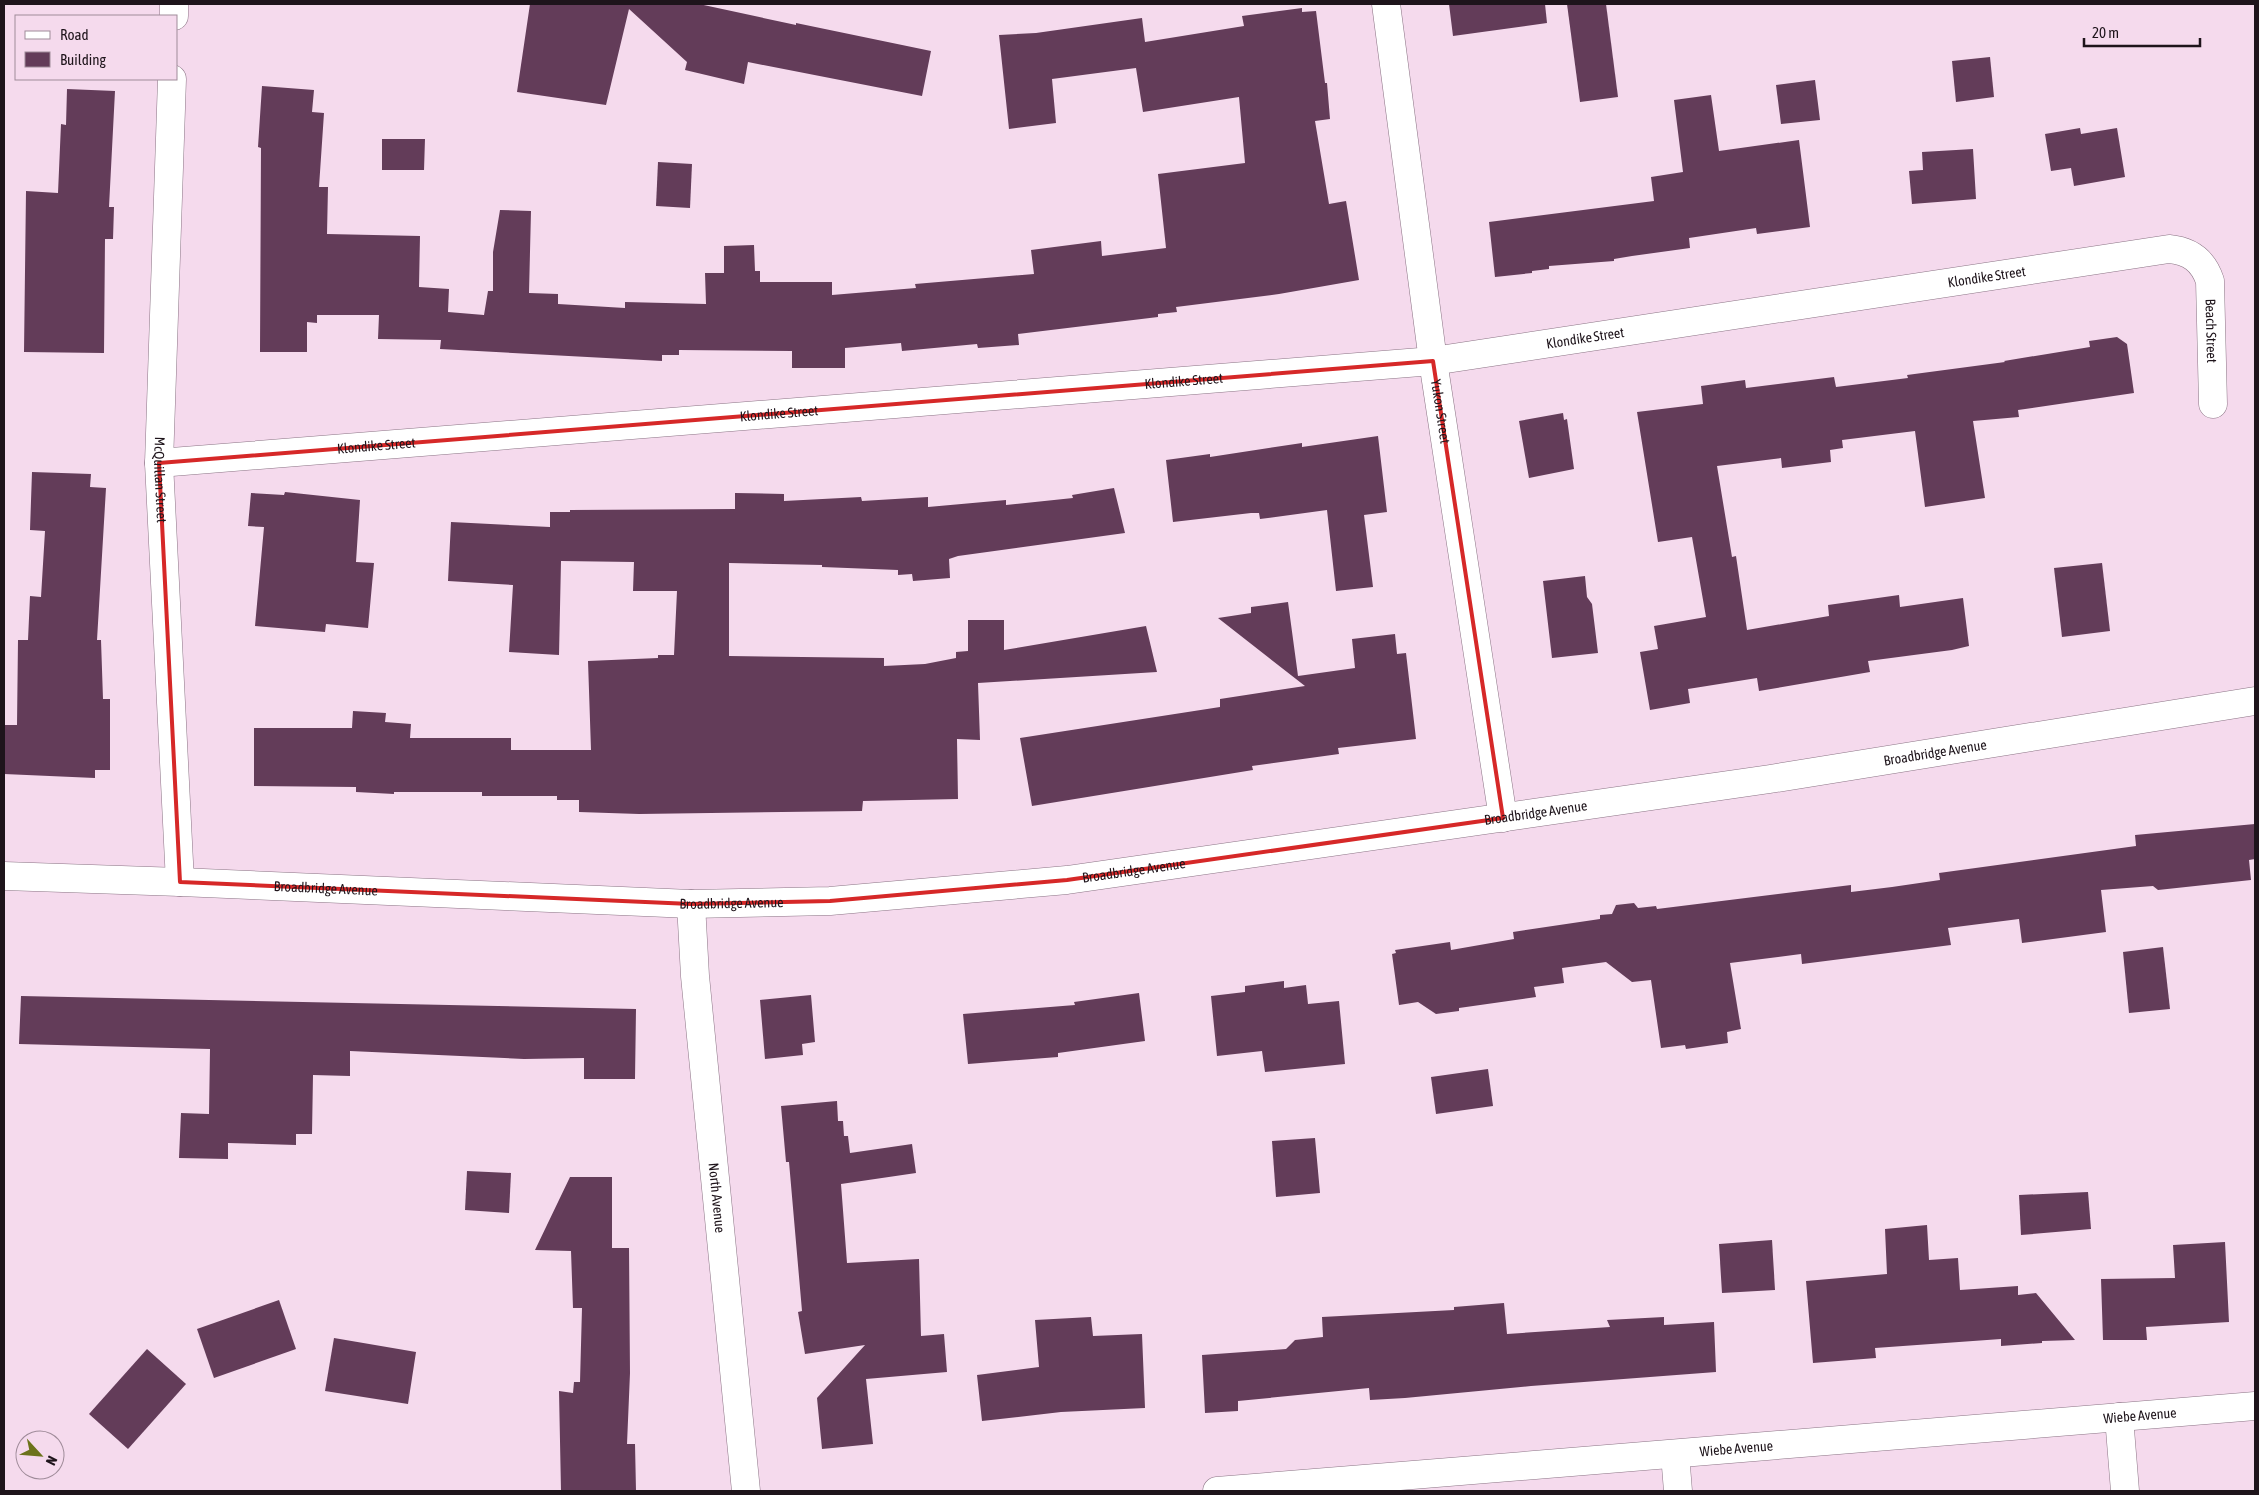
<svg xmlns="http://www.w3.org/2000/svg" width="2259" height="1495" font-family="'Asap Condensed',sans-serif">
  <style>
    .building { fill: #633c59 }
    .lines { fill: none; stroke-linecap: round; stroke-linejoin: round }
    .minor-casing { stroke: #8b7485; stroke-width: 29 }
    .tertiary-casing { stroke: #8b7485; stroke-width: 29 }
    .secondary-casing { stroke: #8b7485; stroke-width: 29 }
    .minor { stroke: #fff; stroke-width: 28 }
    .tertiary { stroke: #fff; stroke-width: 28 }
    .secondary { stroke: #fff; stroke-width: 28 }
    .marked { fill: none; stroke: #d62828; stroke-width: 4; stroke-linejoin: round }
    .labels { text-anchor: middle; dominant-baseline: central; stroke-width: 5; stroke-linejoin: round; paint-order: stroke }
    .street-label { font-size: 14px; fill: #1e141b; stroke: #f5daed }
  </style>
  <rect width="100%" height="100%" fill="#f5daed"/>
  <!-- building -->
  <g class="building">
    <path d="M530,4h169l97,21v-2l135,28 -9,45 -174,-34 -4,22 -59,-14 2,-8 -58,-53 -23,96 -89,-13z"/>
    <path d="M1449,4h96l2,19 -94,13z"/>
    <path d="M1567,4h39l12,93 -38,5z"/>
    <path d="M1302,8v4l14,-1 9,72h2l3,36 -15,2 14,83 17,-3 13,79 -80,14 -103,13 1,5 -19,2v3l-140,17 1,11 -41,3 -1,-4 -75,7 -1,-8 -56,5v20h-53v-17l-113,-1v5h-17v6l-222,-12 1,-9 -63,-1 1,-24h-62v8l-10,-1v30h-47l1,-204 -3,-1 4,-61 52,4 -2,22 12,1 -5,74h9l-1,47 93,2 -1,51 30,2 -1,23 36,3 4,-24h5v-39l7,-42 31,1 -2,82 29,1v10l67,4v-6l81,2 -1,-31h19v-27l30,-1 1,26h5v11h72v13l84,-7 -1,-4 119,-10 -3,-24 70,-9 1,15 64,-8 -8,-74 87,-11 -6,-66 -96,15 -7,-44 -84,11 4,44 -47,6 -10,-94 37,-2 106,-15 3,24 99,-16 -2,-10z"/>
    <path d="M1990,57l4,40 -38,5 -4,-41z"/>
    <path d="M1815,80l5,40 -39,4 -5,-39z"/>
    <path d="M67,89l48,2 -6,116h5l-1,32h-8l-1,114 -80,-1 2,-161 32,2 3,-69 5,1z"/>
    <path d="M1711,95l8,56 80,-11 11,87 -53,7 -1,-6 -67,10 1,10 -58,8 -18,3v2l-65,5v3l-17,2v2l-37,4 -6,-55 165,-21 -3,-24 32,-5 -9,-72z"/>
    <path d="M2080,128l1,6 36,-6 8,49 -51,9 -3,-18 -20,3 -6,-37z"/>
    <path d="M382,139h43l-1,31h-42z"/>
    <path d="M1973,149l3,50 -64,5 -3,-33 14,-1 -1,-18z"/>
    <path d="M658,162l34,2 -2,44 -34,-2z"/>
    <path d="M2117,337l10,7 7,49 -116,17 1,7 -46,4 12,77 -60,9 -10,-76 -73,9 1,8 -13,2 1,12 -49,6 -1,-10 -64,8 15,91 4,-1 11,74 82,-14 -1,-11 71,-10 1,12 63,-9 6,48 -17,4 -84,11 2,11 -111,19 -2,-13 -69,11 2,14 -40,7 -10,-58 18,-3 -4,-23 52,-9 -14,-80 -34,5 -21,-130 66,-8 -2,-18 44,-6 1,8 88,-11 2,10 72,-9 -1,-3 98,-13 -1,-1 86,-14 -1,-6z"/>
    <path d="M1563,413l1,7 3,-1 7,50 -45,9 -10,-57z"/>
    <path d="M1378,436l9,76 -23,3 9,72 -37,4 -9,-81 -67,9 -1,-6h-8l-78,9 -7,-62 44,-6v3l92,-14v4z"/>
    <path d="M32,472l59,2 -1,13 16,1 -9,152h4l2,59h7v71h-15v8l-91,-4v-49h13l1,-85h10l2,-44 11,1 4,-66 -15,-1z"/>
    <path d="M1114,488l11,45 -167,23 -9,3 1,19 -37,3 -1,-7 -14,1v-5l-76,-3v-2l-93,-2v93l155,2v8l41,-2 31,-6v-6l12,-1v-31h36v30l142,-24 11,46 -179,11 2,57 -23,-1 1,60 -95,2 -1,10 -223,3 -60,-2v-12h-22v-4h-75v-4h-88v2l-38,-2v-5l-102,-1v-58h98l1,-17 33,2 -1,9 26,2 -1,14h101v12h80l-3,-89 70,-3v-3h16l3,-64h-44l1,-29 -73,-1 -2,94 -50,-3 4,-67 -65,-4 3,-59 99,5v-15h20v-2l165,-1v-16l49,1v7l77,-4 1,4 66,-4v10l78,-7v5l67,-7 -1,-3z"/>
    <path d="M285,492l75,8 -4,62 18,1 -6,65 -42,-4 -1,8 -70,-6 9,-99 -16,-1 3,-33 33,2z"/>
    <path d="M2102,563l8,68 -48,6 -8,-69z"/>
    <path d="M1585,576l2,21 5,7 6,49 -46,5 -9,-77z"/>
    <path d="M1288,602l10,74 57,-8 -3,-29 43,-5 2,20 9,-1 10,86 -78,9 1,6 -87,12 1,4 -221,36 -12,-68 200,-31v-8l85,-13 -87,-68 33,-5v-6z"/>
    <path d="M2255,824v35l-6,1 2,20 -93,10 -5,-4 -52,4 5,42 -84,11 -3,-24 -71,9 3,17 -149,19 -1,-10 -71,9 11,66 -14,3 1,11 -42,6 -1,-4 -24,3 -10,-68 -19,2 -26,-20 -44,6 2,15 -30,4 2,10 -77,11v3l-23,3 -18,-12 -19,3 -7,-51 4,-1 -1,-3 55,-8 1,8 63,-11 -1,-7 87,-13v-4l12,-1 4,-9 18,-2 4,5 18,-2 1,3 194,-24v7l41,-5 48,-7 -1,-7 197,-27 -1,-11z"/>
    <path d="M2163,947l7,62 -41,4 -6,-61z"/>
    <path d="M1284,981v7l22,-3 2,19 31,-3 6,63 -80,8 -3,-21 -45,5 -6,-60 34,-4v-6z"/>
    <path d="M1139,993l6,48 -87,12v4l-90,7 -5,-50 112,-9 -1,-3z"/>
    <path d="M811,995l4,47 -13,2 1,11 -38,4 -5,-59z"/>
    <path d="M21,996l615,13 -1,70h-51v-21l-60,1 -174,-8v25l-37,-1 -1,59h-16v11l-68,-2v16l-49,-1 2,-45 28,1 1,-65 -191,-5z"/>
    <path d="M1488,1069l5,37 -57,8 -5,-37z"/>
    <path d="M837,1101l1,20h5l1,15h4l2,17 62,-9 4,29 -75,11 6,79 72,-4 2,77 23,-2 3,38 -81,7 7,65 -51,5 -5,-51 48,-53 -60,9 -7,-42 4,-1 -13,-149h-3l-5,-56z"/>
    <path d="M1315,1138l5,55 -44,4 -4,-56z"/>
    <path d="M467,1171l44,2 -2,40 -44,-3z"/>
    <path d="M570,1177h42v71h17l1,125 -3,71h8l1,47h-75l-2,-100 14,2 1,-11h6l2,-74h-9l-2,-57 -36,-1z"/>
    <path d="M2088,1192l3,37 -70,6 -2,-40z"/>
    <path d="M1927,1225l2,35 29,-2 2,32 58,-4v9l18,-2 39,47 -33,1v2l-41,3v-7l-126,9 1,10 -63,5 -7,-82 81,-7 -2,-45z"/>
    <path d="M1772,1240l3,50 -53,3 -3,-49z"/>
    <path d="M2225,1242l4,80 -83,5 1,13h-44l-2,-61 74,-1 -2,-33z"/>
    <path d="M279,1300l17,49 -82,29 -17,-49z"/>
    <path d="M1504,1303l3,31 103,-7 -3,-7 57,-3v8l50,-3 2,50 -185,14 -126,12 -35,2 -1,-12 -131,13v10l-33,2 -3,-58 84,-6 9,-9 28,-3 -1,-20 132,-7v-3z"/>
    <path d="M1091,1317l2,19 49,-2 3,74 -84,4 -79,9 -5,-46 62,-8 -4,-47z"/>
    <path d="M334,1338l82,14 -8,52 -83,-13z"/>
    <path d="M147,1349l39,35 -58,65 -39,-35z"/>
  </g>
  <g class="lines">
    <defs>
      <g id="minor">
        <path id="s1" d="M1386,4l47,357 70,457"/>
        <path d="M174,16v-12"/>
        <path id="s2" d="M172,79l-13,384 21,419"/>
        <path id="s3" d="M159,463l1274,-102 736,-112c21,2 34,11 41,32l3,123"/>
        <path d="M2119,1417l6,74"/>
        <path d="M1675,1454l3,37"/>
        <path id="s4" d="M1217,1491l1038,-85"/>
      </g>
      <g id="tertiary">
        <path id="s5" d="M691,904l4,72 51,515"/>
      </g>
      <g id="secondary">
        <path id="s6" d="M4,876l176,6 511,22 139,-3 237,-21 703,-101 485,-78"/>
      </g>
    </defs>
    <!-- minor casing -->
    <use href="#minor" class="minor-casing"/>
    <!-- tertiary casing -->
    <use href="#tertiary" class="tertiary-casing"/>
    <!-- secondary casing -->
    <use href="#secondary" class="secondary-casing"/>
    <!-- minor -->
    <use href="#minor" class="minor"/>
    <!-- tertiary -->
    <use href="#tertiary" class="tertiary"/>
    <!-- secondary -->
    <use href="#secondary" class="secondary"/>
  </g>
  <!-- marked area -->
  <path class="marked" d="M1433,361l70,457 -436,62 -237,21 -139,3 -511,-22 -21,-419z"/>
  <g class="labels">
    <!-- street labels -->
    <g class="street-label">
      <text stroke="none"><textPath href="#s3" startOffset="1838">Klondike Street</textPath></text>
      <text stroke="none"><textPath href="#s3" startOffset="2128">Beach Street</textPath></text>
      <text stroke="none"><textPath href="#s3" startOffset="1432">Klondike Street</textPath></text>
      <text stroke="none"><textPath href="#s3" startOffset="1028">Klondike Street</textPath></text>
      <text stroke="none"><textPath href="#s1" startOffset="411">Yukon Street</textPath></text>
      <text stroke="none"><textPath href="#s3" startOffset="622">Klondike Street</textPath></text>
      <text stroke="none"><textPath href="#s3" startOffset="218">Klondike Street</textPath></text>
      <text stroke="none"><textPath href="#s2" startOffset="401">McQuillan Street</textPath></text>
      <text stroke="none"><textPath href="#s6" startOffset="1942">Broadbridge Avenue</textPath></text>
      <text stroke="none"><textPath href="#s6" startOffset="1538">Broadbridge Avenue</textPath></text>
      <text stroke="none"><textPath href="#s6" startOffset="1132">Broadbridge Avenue</textPath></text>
      <text stroke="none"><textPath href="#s6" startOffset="322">Broadbridge Avenue</textPath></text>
      <text stroke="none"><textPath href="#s6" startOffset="728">Broadbridge Avenue</textPath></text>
      <text stroke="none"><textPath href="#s5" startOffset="295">North Avenue</textPath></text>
      <text stroke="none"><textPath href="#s4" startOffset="926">Wiebe Avenue</textPath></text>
      <text stroke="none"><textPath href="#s4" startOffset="521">Wiebe Avenue</textPath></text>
    </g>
  </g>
  <!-- border -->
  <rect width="2259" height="1495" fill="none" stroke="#1e141b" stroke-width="10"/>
  <!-- legend -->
  <rect x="15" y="15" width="162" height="65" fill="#f5daed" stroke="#9f8b99"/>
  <rect x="25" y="31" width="25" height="8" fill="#ffffff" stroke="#9f8b99"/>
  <text x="60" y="40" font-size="15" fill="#1e141b">Road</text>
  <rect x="25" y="52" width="25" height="15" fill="#633c59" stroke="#9f8b99"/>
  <text x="60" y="65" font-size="15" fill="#1e141b">Building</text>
  <!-- north arrow -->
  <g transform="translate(40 1455) rotate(116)"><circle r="24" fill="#f5daed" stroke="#9f8b99"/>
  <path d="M0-4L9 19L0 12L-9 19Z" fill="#6c731b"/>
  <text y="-8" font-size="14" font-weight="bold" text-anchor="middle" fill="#1e141b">N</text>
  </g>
  <!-- scale -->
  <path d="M2084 38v8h116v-8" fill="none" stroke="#1e141b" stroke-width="2.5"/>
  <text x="2092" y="38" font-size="15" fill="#1e141b" stroke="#f5daed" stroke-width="4" paint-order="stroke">20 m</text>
</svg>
